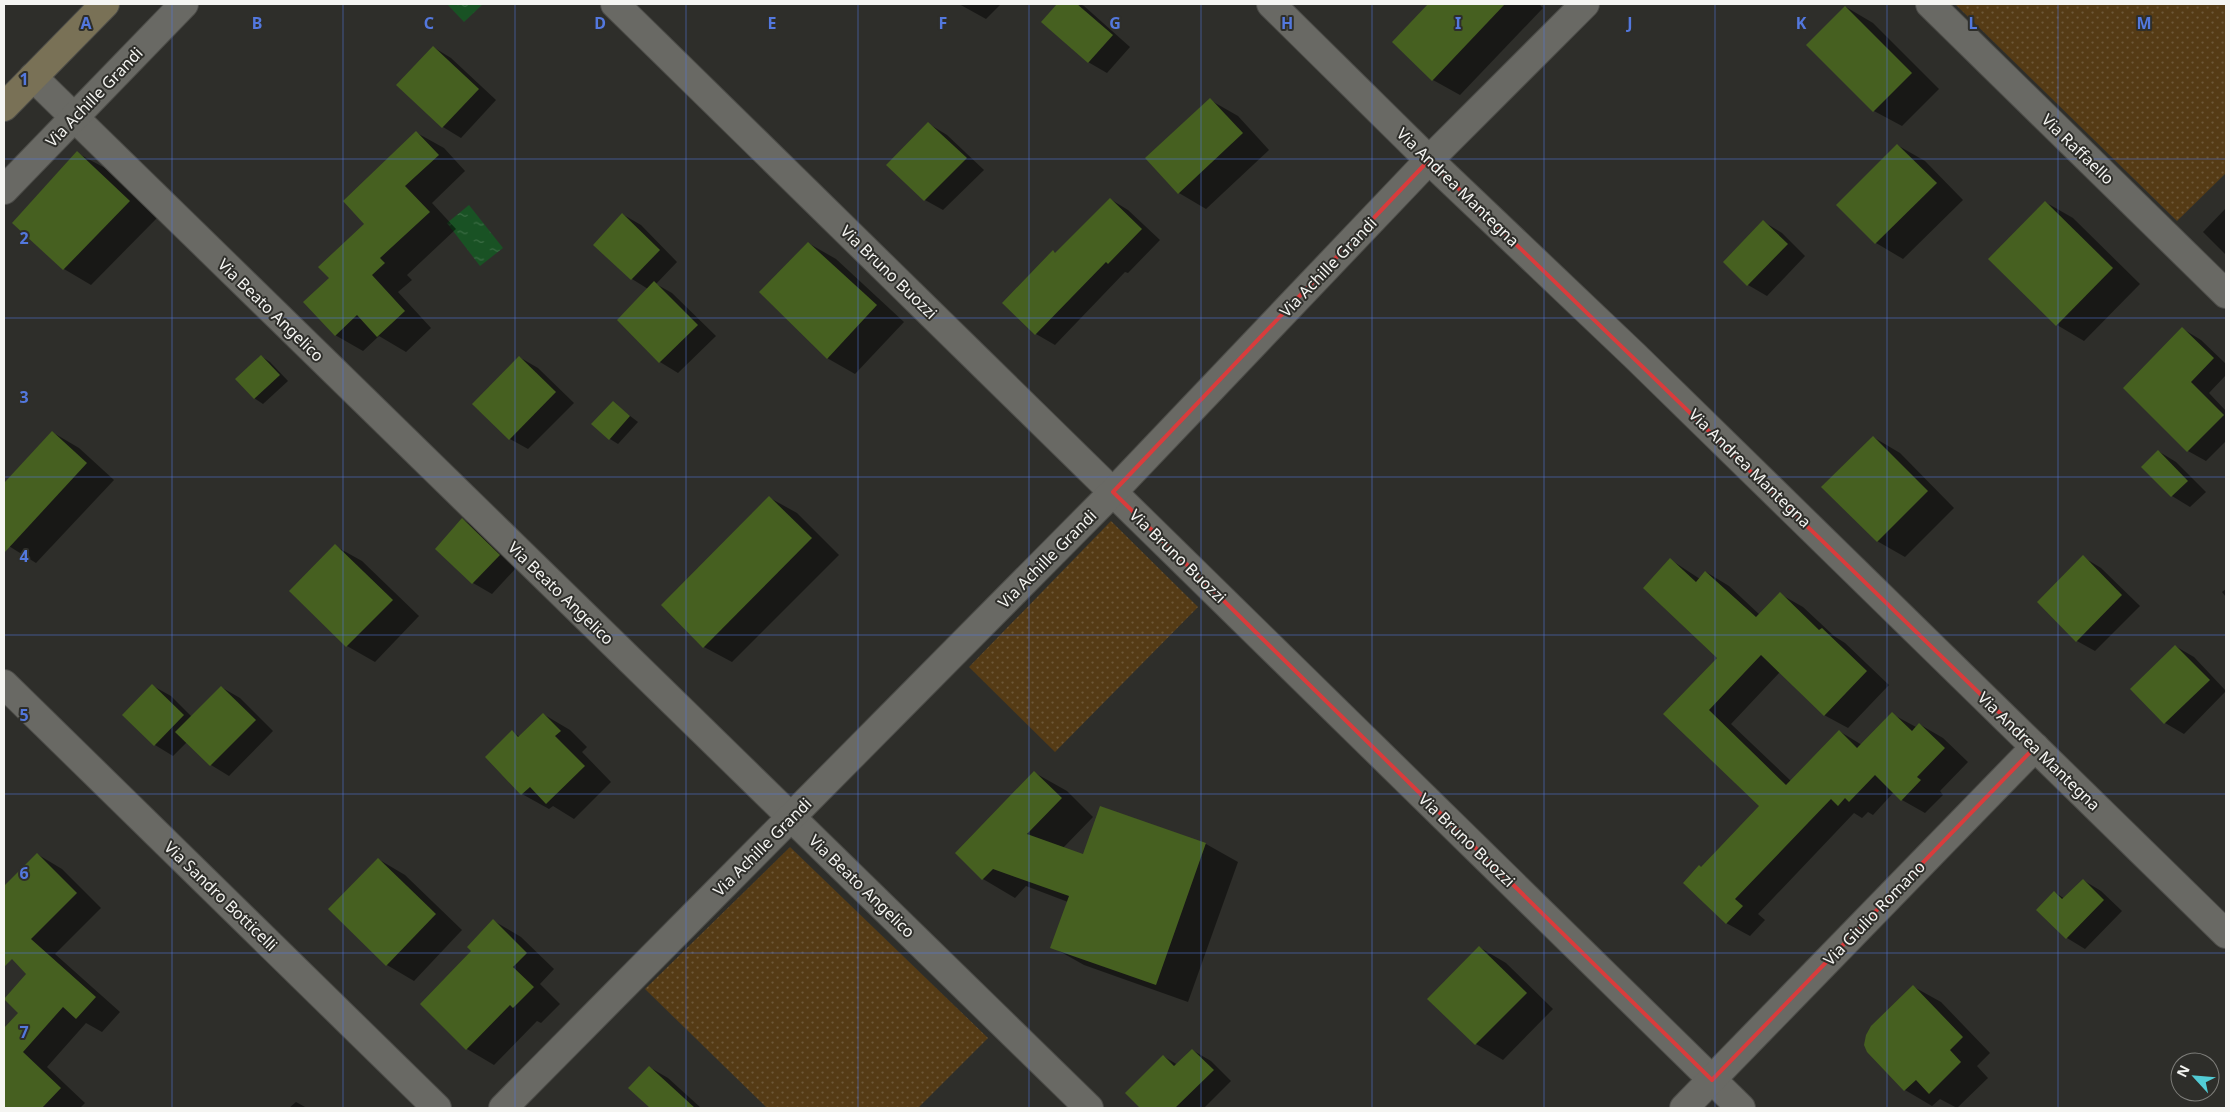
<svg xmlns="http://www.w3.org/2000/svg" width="2230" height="1112" font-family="'Noto Sans',sans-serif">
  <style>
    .grass { fill: url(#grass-dots) }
    .water { fill: url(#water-ripples) }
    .shadow { fill: #0007 }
    .building { fill: #466020 }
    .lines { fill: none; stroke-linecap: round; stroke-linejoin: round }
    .minor-casing { stroke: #4c4c48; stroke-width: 30 }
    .secondary-casing { stroke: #4c4c48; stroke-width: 30 }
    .minor { stroke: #696964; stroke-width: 28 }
    .secondary { stroke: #797156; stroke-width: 28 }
    .marked { fill: none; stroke: #d93c3c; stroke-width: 4; stroke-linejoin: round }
    .grid { fill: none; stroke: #5378de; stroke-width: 1; stroke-opacity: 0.55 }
    .labels { text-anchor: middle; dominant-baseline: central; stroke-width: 4; stroke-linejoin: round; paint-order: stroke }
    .street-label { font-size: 16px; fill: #f5f5f2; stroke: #2e2e2a }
    .grid-label { font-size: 16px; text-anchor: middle; font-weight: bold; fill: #5378de; stroke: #2e2e2a; stroke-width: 4; stroke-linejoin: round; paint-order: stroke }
  </style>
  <defs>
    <pattern id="grass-dots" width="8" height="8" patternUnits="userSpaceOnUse" patternTransform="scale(1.25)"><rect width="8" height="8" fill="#553b15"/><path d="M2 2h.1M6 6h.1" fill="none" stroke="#6e5838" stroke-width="1.8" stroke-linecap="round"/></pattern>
    <pattern id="water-ripples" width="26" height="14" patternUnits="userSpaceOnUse" patternTransform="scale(1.25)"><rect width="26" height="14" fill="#195224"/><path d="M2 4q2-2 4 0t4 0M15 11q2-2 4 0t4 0" fill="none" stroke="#3b6c44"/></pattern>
  </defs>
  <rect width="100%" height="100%" fill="#2e2e2a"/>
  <!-- grass -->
  <g class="grass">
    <path d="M1955,4h271v169l-49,48z"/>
    <path d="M1111,521l87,86 -143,145 -86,-85z"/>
    <path d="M790,847l198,191 -70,70h-151l-122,-119z"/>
  </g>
  <!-- water -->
  <g class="water">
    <path d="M447,4h36l-19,18z"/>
    <path d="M469,205l34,43 -23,18 -33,-43z"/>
  </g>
  <!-- shadow -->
  <g class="shadow">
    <path d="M959,4h42l-15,15z"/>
    <path d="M1058,4h22l4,2 46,41 -23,26 -19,-11 -46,-40z"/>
    <path d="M1430,4h109l4,4 -83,87 -27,-15 -39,-38z"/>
    <path d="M1846,7l27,16 66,66 -37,37 -28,-15z"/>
    <path d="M433,47l18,11 45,42 -35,38 -18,-11z"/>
    <path d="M1210,100l28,16 31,34 -63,59 -27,-16z"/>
    <path d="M929,124l18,11 37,35 -41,40 -18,-10z"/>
    <path d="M417,133l27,15 21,23 -33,32 24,26 -49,46 5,5 -14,12 33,36 -25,24 -27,-16 -16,15 -28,-16 -4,-57 35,-54z"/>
    <path d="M1897,145l28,16 38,39 -60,59 -27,-16 -38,-38z"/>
    <path d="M77,153l28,15 52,50 -66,67 -27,-16 -50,-46z"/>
    <path d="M1110,199l18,11 32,30 -32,33 -3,-1 -70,73 -19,-11 -32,-31 49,-51 3,2z"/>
    <path d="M2045,202l28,16 67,66 -56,57 -27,-16z"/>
    <path d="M2226,208v47l-23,-23z"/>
    <path d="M622,214l19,11 36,37 -21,22 16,9 44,43 -38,37 -18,-11 -12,-73 -16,-10z"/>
    <path d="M1764,222l18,11 23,23 -38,40 -19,-11 -24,-23z"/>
    <path d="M808,243l28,16 68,63 -49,52 -28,-16z"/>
    <path d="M2183,329l18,11 25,24v11l-17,18 17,18v30l-20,20 -18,-10z"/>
    <path d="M261,356l9,6 18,19 -25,23 -9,-6z"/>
    <path d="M519,357l19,11 36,35 -46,46 -18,-10z"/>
    <path d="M613,403l25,19 -20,22 -8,-5z"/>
    <path d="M52,432l27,16 35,32 -78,83 -32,-20v-59z"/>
    <path d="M1873,437l27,16 54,55 -49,49 -28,-16z"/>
    <path d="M2158,451l18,11 30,30 -16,15 -18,-11 -30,-29z"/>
    <path d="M770,498l27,15 42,42 -107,107 -28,-15z"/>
    <path d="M463,520l18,10 37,36 -26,28 -19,-11 -36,-34z"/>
    <path d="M335,546l27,15 57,55 -44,46 -28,-16 -56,-55z"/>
    <path d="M2083,557l18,11 39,38 -45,45 -18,-10z"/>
    <path d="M1671,560l29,19 6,-7 23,14 31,29 20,-21 23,13 31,29 11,7 44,42 -41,43 -24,-13 -44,-43 -49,52 60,57 48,-50 23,14 30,-31 24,13 3,-3 24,14 25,24 -28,29 3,4 -18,18 -23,-13 -8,-8 -21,23 -5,-3 -6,6 -8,-5 -96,101 7,6 -15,16 -24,-13 -24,-55 59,-62 -96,-92 54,-56z"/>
    <path d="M2226,589v8l-4,-5z"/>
    <path d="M2175,646l19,11 32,34 -42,43 -19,-11 -33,-34z"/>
    <path d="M153,686l18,10 21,21 29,-30 19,11 33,33 -44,45 -18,-11 -24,-23 -14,14 -18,-11z"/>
    <path d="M543,714l27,16 17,17 -5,5 29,30 -37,37 -21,-13 -4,3 -27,-15 -10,-62 8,5z"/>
    <path d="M1035,773l32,18 26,26 -30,31 21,8 17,-49 105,37 32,18 -50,140 -104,-37 -32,-18 16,-45 -42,-16 -11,12 -32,-19 -27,-26z"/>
    <path d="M37,854l25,15 39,39 -46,46 65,58 -18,20 -16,-9 -39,44 38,36 -5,5h-76v-78l16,-17 8,-39 -24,-24v-62z"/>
    <path d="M378,859l27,16 57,55 -48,51 -27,-16z"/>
    <path d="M2083,880l18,11 21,20 -37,38 -18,-11 -30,-28 17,-18 11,7z"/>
    <path d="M494,921l27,16 33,32 -14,15 20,20 -19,19 -4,-2 -43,44 -27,-16 6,-98z"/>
    <path d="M1479,947l27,16 47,46 -50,51 -27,-16 -47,-45z"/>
    <path d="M1914,987l27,15 49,51 -13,13 11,12 -31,30 -17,-9 -8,7 -27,-16 -37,-39z"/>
    <path d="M1192,1050l19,11 20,20 -27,27h-62l-15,-15 36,-37 15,9z"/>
    <path d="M649,1067l19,11 33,30h-49l-23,-20z"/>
    <path d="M296,1102l11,6h-18z"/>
  </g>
  <!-- building -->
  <g class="building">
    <path d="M1057,4h20l36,31 -25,28 -47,-41z"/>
    <path d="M1428,4h77l-73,77 -40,-39z"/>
    <path d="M1845,6l67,67 -39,39 -67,-67z"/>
    <path d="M433,46l46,43 -37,39 -46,-43z"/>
    <path d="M1210,98l33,35 -65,61 -33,-36z"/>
    <path d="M928,122l39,36 -43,43 -38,-36z"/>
    <path d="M416,131l23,24 -34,31 25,26 -50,46 5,5 -13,12 33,36 -28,26 -20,-22 -22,21 -32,-34 26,-24 -11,-11 46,-43 -21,-23z"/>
    <path d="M1897,144l40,39 -62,61 -39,-39z"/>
    <path d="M77,151l53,50 -67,69 -51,-47z"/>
    <path d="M1110,198l32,31 -34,35 -2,-2 -71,73 -33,-32 51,-53 2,3z"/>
    <path d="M2045,201l68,67 -57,58 -68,-67z"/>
    <path d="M622,213l38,37 -29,30 -38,-35z"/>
    <path d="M1763,220l25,24 -41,42 -24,-24z"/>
    <path d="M808,242l69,63 -50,54 -68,-67z"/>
    <path d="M654,281l44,44 -39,38 -42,-43z"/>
    <path d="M2182,327l32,31 -23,24 33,33 -37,37 -64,-64z"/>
    <path d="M261,355l19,20 -26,24 -19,-20z"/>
    <path d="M519,356l37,36 -47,48 -37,-36z"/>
    <path d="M613,401l17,15 -21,24 -18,-16z"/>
    <path d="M52,431l35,32 -83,90v-70z"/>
    <path d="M1873,436l55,55 -51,51 -56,-55z"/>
    <path d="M2158,450l30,31 -17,16 -30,-30z"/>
    <path d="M769,496l43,42 -109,110 -42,-43z"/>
    <path d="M462,518l38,37 -28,29 -37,-35z"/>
    <path d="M335,544l58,56 -47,47 -57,-56z"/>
    <path d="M2083,555l39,40 -46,47 -39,-40z"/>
    <path d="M1670,558l26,24 9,-11 51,46 24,-25 39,38 3,-2 45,43 -43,45 -63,-61 -52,55 77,75 53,-55 18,18 35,-36 20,19 7,-8 26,25 -28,29 4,3 -20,21 -26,-26 -26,27 -4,-4 -7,8 -7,-7 -96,100 8,7 -17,18 -43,-41 16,-18 2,2 58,-61 -96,-92 54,-56 -74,-70z"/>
    <path d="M2175,645l35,35 -46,44 -34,-35z"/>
    <path d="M152,684l32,31 -30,31 -32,-31z"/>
    <path d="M221,686l35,34 -46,46 -35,-34z"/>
    <path d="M543,713l18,18 -6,5 30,30 -39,38 -16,-17 -9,8 -36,-38 27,-27 6,7z"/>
    <path d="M1034,771l28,27 -35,36 56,20 17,-48 106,37 -50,142 -106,-37 19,-52 -76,-27 -11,11 -27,-27z"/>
    <path d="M37,853l40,40 -46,46 65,58 -20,22 -13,-12 -40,45 38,36 -19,20h-38v-80l14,-15 -14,-14 22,-25 -14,-15 -8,8v-81z"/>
    <path d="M378,858l58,56 -50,52 -58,-57z"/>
    <path d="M2083,879l21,21 -38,39 -30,-29 18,-19 8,8z"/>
    <path d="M493,919l34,34 -14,14 21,20 -21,21 -3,-3 -44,45 -46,-46 51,-53 -4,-4z"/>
    <path d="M1479,946l48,47 -52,52 -48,-46z"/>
    <path d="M1913,985l50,52 -13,13 11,12 -32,32 -13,-14 -12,11 -37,-39 -3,-7 2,-10 5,-9z"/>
    <path d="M1192,1049l22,21 -39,38h-35l-15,-15 38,-38 11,11z"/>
    <path d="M649,1066l46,42h-45l-22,-20z"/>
  </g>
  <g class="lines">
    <defs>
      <g id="minor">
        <path d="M615,4l1126,1104"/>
        <path d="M1271,4l158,156 206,196 591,578"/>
        <path d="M1930,4l296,290"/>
        <path d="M33,77l1056,1031"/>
        <path d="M4,190l180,-186"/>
        <path d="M4,684l433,424"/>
        <path d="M503,1108l610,-616 316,-332 156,-156"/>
        <path d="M1684,1108l351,-361"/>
      </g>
      <path id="secondary" d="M4,107l101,-103"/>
    </defs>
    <!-- minor casing -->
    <use href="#minor" class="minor-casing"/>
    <!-- secondary casing -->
    <use href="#secondary" class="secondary-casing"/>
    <!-- minor -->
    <use href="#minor" class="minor"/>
    <!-- secondary -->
    <use href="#secondary" class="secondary"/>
  </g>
  <!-- marked area -->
  <path class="marked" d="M1429,160l606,587 -323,333 -599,-588z"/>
  <!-- grid -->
  <path class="grid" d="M172,4v1104M343,4v1104M515,4v1104M686,4v1104M858,4v1104M1029,4v1104M1201,4v1104M1372,4v1104M1544,4v1104M1715,4v1104M1887,4v1104M2058,4v1104M4,159h2222M4,318h2222M4,477h2222M4,635h2222M4,794h2222M4,953h2222"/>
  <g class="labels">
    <!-- street labels -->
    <g class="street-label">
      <text transform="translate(94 97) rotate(-46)">Via Achille Grandi</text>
      <text transform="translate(2078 149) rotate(44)">Via Raffaello</text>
      <text transform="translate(1458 187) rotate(44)">Via Andrea Mantegna</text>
      <text transform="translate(1328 267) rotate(-46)">Via Achille Grandi</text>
      <text transform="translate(889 272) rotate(44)">Via Bruno Buozzi</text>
      <text transform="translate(271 310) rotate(44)">Via Beato Angelico</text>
      <text transform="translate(1750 468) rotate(44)">Via Andrea Mantegna</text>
      <text transform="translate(1178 556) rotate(44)">Via Bruno Buozzi</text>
      <text transform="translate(1047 559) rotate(-45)">Via Achille Grandi</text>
      <text transform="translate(561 593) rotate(44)">Via Beato Angelico</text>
      <text transform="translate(2039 751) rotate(44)">Via Andrea Mantegna</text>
      <text transform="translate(1467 840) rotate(44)">Via Bruno Buozzi</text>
      <text transform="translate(762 847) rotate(-45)">Via Achille Grandi</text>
      <text transform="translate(862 886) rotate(44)">Via Beato Angelico</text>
      <text transform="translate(221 896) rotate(44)">Via Sandro Botticelli</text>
      <text transform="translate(1874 913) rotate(-46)">Via Giulio Romano</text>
    </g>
  </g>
  <g class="grid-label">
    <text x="86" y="29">A</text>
    <text x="257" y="29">B</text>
    <text x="429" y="29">C</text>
    <text x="600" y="29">D</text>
    <text x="772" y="29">E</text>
    <text x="943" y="29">F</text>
    <text x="1115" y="29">G</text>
    <text x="1287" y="29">H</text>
    <text x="1458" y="29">I</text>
    <text x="1630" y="29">J</text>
    <text x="1801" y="29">K</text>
    <text x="1973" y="29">L</text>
    <text x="2144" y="29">M</text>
    <text x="24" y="85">1</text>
    <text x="24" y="244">2</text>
    <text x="24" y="403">3</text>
    <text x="24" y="562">4</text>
    <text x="24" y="721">5</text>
    <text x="24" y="879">6</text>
    <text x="24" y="1038">7</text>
  </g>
  <!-- border -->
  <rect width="2230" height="1112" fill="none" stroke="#f5f5f2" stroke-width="10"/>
  <!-- north arrow -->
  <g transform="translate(2195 1077) rotate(296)"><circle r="24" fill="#2e2e2a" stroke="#7e7e7a"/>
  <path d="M0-4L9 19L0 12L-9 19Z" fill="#52ccd5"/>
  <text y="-8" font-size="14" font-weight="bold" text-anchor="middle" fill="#f5f5f2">N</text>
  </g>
</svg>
